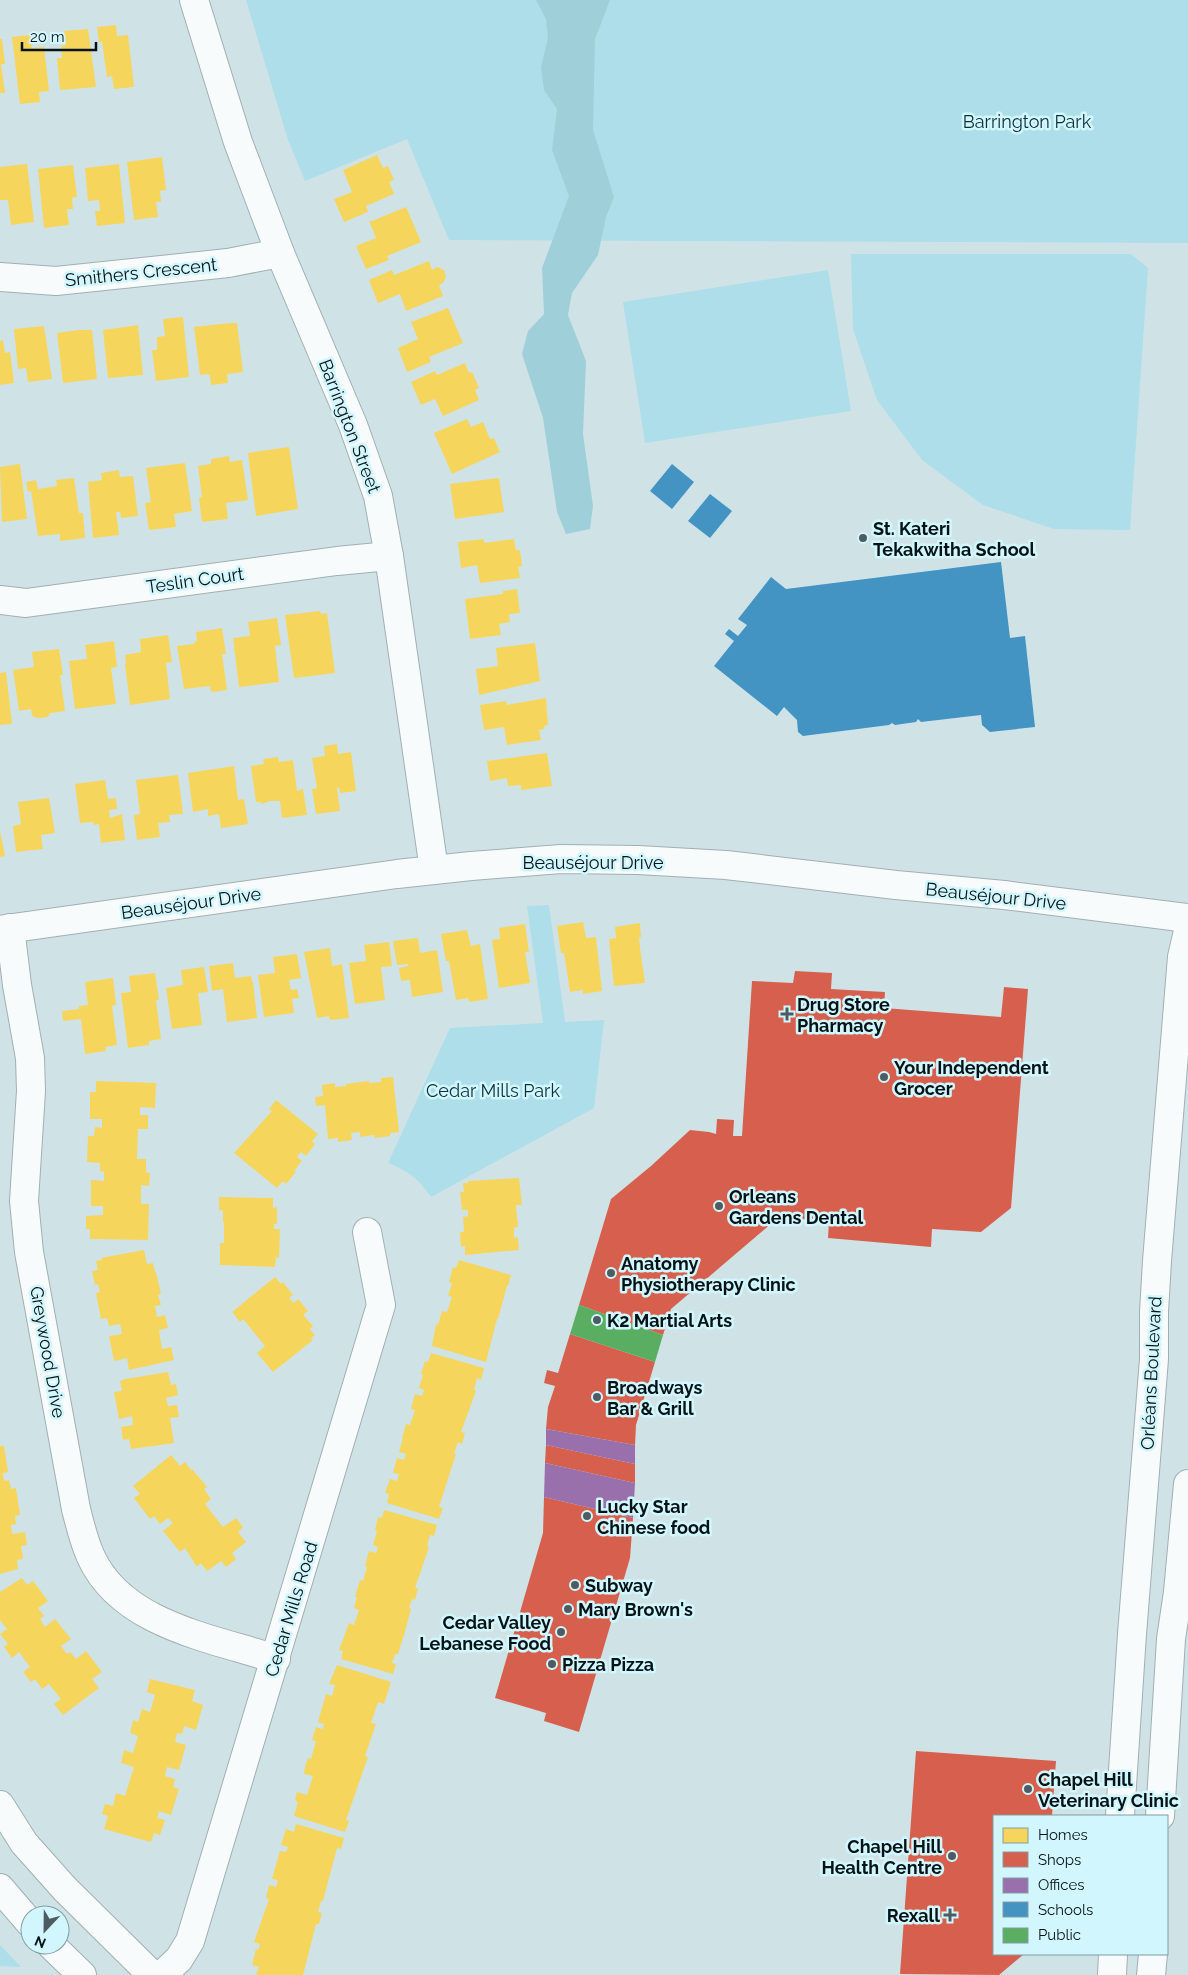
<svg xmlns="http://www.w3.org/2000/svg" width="1188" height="1975" font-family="Raleway,sans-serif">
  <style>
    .green { fill: #addee9 }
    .forest { fill: #9fd0da }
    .homes { fill: #f6d55c }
    .shops { fill: #d6604d }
    .offices { fill: #9970ab }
    .schools { fill: #4393c3 }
    .public { fill: #5aae61 }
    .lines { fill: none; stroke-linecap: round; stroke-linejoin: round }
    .minor-casing { stroke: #a0afb3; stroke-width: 30 }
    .major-casing { stroke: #a0afb3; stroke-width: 30 }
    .minor { stroke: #f8fbfb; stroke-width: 28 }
    .major { stroke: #f8fbfb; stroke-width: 28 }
    .poi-dot { fill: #4d5c60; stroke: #d2f6fe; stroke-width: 2 }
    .labels { text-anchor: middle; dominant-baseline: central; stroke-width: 5; stroke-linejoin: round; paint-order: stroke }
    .park-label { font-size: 18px; fill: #0b3037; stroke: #d2f6fe }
    .street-label { font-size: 18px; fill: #071417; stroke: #d2f6fe }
    .poi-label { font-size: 18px; font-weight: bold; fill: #071417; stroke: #d2f6fe; text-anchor: start }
  </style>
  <rect width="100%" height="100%" fill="#cfe3e7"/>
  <!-- green -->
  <g class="green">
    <path d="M246,0h942v243l-739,-3 -42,-101 -102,42 -17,-41z"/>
    <path d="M851,254h280l17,14 -18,262 -76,-1 -71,-24 -61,-45 -45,-60 -24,-71z"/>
    <path d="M828,270l23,141 -206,32 -22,-141z"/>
    <path d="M549,905l16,117 39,-2 -10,88 -163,89c-11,-17 -24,-27 -43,-34l62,-135 93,-5 -16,-117z"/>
    <path d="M0,1945l21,22 -21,-1z"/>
  </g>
  <!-- forest -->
  <path class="forest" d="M536,0h74l-15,39 -2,91 21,67 -8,20 -8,38 -26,38 -4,22 18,46 -3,73 10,72 -3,23 -24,5 -9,-22 -14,-94 -21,-64 6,-23 16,-17 -2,-46 27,-72 -17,-46 5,-41 -13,-19 -3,-23 7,-29 -2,-19z"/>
  <!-- homes -->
  <g class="homes">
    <path d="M116,25l1,11 11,-1 6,52 -20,2 -2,-13 -5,1 -5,-35h-3l-2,-15z"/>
    <path d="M88,29l8,58 -36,3 -3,-32h5l-1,-12 5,-1 -2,-14z"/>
    <path d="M30,35l2,13 12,-1 5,44 -10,1 1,10 -20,2 -8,-67z"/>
    <path d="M0,39h2l3,25h-4l4,29h-5z"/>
    <path d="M377,155l6,13 5,-2 6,14 -5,2 5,12 -28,12 2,6 -24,10 -10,-23 18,-7 -9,-22z"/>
    <path d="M162,157l4,33 -6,1 1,11h-5l2,15 -24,3 -7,-58z"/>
    <path d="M27,164l7,58 -23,3 -3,-25h-8v-33z"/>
    <path d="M119,164l6,59 -28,3 -2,-15h5l-1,-11 -11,1 -3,-33z"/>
    <path d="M73,165l4,32 -5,1 1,11h-6l2,16 -25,3 -6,-59z"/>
    <path d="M406,207l15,35 -34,14 2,4 -23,9 -10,-23 20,-8 -7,-17h3z"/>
    <path d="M429,261l3,9 5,-3 7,3 2,7 -3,6 -4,2 4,11 -37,15 -6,-17 -22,9 -9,-23 23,-10 2,5z"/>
    <path d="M448,308l15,35 -34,14 2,5 -24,10 -9,-24 20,-9 -7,-17z"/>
    <path d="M183,317l6,60 -33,4 -4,-31h5v-13l8,-1 -2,-17z"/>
    <path d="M231,323h6l6,49 -16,2 1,9 -17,2 -1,-9 -2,-2 -8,1 -6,-48z"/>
    <path d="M138,325l5,50 -35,3 -5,-48z"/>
    <path d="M44,326l8,53 -24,3 -2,-14 -8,1 -4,-40z"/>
    <path d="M79,330h13l5,49 -34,4 -6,-50z"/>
    <path d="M3,340l2,13 5,-1 4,31 -14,2v-44z"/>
    <path d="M465,363l4,10 3,-1 7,16 -4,2 4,10 -36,16 -8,-17 -14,6 -10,-23 24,-11 2,4z"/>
    <path d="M467,419l4,8 12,-5 7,17 4,-1 6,14 -48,22 -18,-41z"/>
    <path d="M289,447l9,62 -42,7 -8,-63z"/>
    <path d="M229,456l1,6 12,-2 6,40 -22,3 2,16 -26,3 -3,-24 3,-1 -4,-31 13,-2v-5z"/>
    <path d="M185,463l7,48 -18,3 2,13 -27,3 -4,-27 6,-1 -5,-34z"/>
    <path d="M20,464l7,55 -25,3 -2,-55z"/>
    <path d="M119,470l1,7 13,-1 5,40 -17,2 -1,-6h-4l3,23 -26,3 -5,-56 14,-2 -1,-7z"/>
    <path d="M74,478l5,35h4l2,25 -25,3v-7l-22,2 -7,-45 -3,1 -2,-10 10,-2 2,9 19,-3 -1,-6z"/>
    <path d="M499,478l5,34 -49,7 -5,-35z"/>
    <path d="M484,539v4l30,-4 2,11h4l2,16 -4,1 2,11 -40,5 -3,-18 -16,3 -3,-26z"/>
    <path d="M517,589l3,24 -11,1 1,8 -11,2 2,11 -31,4 -5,-40 38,-5v-3z"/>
    <path d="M320,611l1,3 6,-1 8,60 -41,5 -9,-63z"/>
    <path d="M277,618l4,27 -6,1 4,36 -40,5 -6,-49 17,-2 -2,-14z"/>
    <path d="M222,628l4,26h-4l5,36 -16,2 -1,-6 -26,3 -7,-43 17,-2v-2l3,-1 -1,-9z"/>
    <path d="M168,635l4,27 -6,1 4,36 -40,6 -5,-41 1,-1 -1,-8 16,-3 -1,-13z"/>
    <path d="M114,641l3,26 -6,1 5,36 -41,5 -6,-48 18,-2 -2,-14z"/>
    <path d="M535,643l5,38 -61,14 -3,-26 22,-3 -2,-18z"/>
    <path d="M59,649l4,26h-3l5,36 -15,2 -2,4 -11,1 -5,-2 -1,-7 -12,2 -6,-41 21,-3 -2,-15z"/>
    <path d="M6,672l6,52 -12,1v-52z"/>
    <path d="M546,698l2,27 -4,1v3l-5,1 2,10 -34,5 -3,-18 -20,3 -4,-25 26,-4 1,4z"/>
    <path d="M337,744l1,10 13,-2 5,39 -16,2 -1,-6 -2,1 3,23 -24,3 -4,-25 5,-1 -5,-30 13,-2 -1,-10z"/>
    <path d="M547,753l5,33 -31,4v-5l-13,1 -1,-8 -17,3 -3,-20z"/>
    <path d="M278,757l1,5 14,-2 4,31 6,-2 4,26 -25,3 -2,-17h-12v1l-7,2v-2h-5l-5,-36 13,-2 -1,-5z"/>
    <path d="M234,766l4,34 6,-1 4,25 -27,4 -2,-14 -11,2v-7l-15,3 -5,-39z"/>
    <path d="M178,775l5,39 -14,1 1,7 -12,1 2,14 -23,3 -3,-25 6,-1 -4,-34z"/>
    <path d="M105,780l3,19 8,-1 1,11 -8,1 1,8 12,-4 3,26 -24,3 -2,-19 -5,1 -2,-5v2l-12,1 -5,-39z"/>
    <path d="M49,798l6,35 -14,2 2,14 -27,3 -3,-26 8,-2 -3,-22z"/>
    <path d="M0,831l5,25 -5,1z"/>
    <path d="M583,922l3,16 10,-1 6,54 -19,3v-4l-13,2 -6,-39h-3l-4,-27z"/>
    <path d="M640,923l1,14h-2l1,11 5,35 -31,3 -5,-47 7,-1 -1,-11z"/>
    <path d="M525,924l4,28h-4l5,31 -31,5 -7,-48 8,-1 -1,-11z"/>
    <path d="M467,930l4,16 9,-2 8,55 -19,3 -1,-4 -12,2 -7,-39h-3l-5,-27z"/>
    <path d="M418,938l2,15 17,-3 6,42 -31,5 -2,-17 -9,1 -2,-13 9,-2v-2l-11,1 -4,-24z"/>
    <path d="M389,942l3,24 -11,1 4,33 -30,4 -6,-41 17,-2 -2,-16z"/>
    <path d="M330,948l2,18 10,-2 7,54 -19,2 -1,-4 -12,2 -13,-66z"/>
    <path d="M297,954l4,24 -12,2 2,10 6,-1 2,9 -7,1 2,14 -30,4 -6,-42 17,-2 -2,-16z"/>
    <path d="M233,963l2,15 16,-2 1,6h1l4,36 -30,4 -4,-33 -11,2 -3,-25z"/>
    <path d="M204,967l4,25 -10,1 4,32 -30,4 -6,-41 17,-3 -2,-15z"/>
    <path d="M155,973l4,27h-3l5,39 -12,2v4l-21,3 -7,-55 10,-1 -2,-16z"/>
    <path d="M113,978l3,27 -4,1 5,39 -12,2 1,4 -21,3 -4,-35 -18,2 -1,-10 17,-2v-3l9,-1 -3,-23z"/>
    <path d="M393,1077l6,55 -9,1v3l-15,2 -1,-3 -14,2v-5l-9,1 1,7 -14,2v-4l-10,1 -3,-34 -9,1 -1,-9 8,-1 -1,-11 13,-2v4l11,-1v-2l23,-3v2l12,-1v-4z"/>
    <path d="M96,1081l60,2 -1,25 -15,-1v8h8v14h-10l-1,30h9v13l4,1 -1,13 -8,-1v19h8l-1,36 -58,-1v-10h-4v-13l17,-1v-9h-12v-26l13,1v-10l-4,1v-9l-13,-1 1,-26h6l1,-9 7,1v-9h-12v-27h6z"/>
    <path d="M276,1100l42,34 -6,7 3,3 -9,12 -5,-4 -4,5 5,4 -8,10 2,1 -10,12 -3,-3 -6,7 -43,-35 38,-42 -3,-2z"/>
    <path d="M519,1178l3,27h-6l2,22 -4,1v10l4,-1 1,13 -54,5v-9l-4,1 -1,-15h4l-1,-15 5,-1v-6h-6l-2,-18h4l-1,-9h5v-2z"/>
    <path d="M219,1197l54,1v10l4,-1v17h-3v5h6l-1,29 -3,-1 -1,10 -55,-2v-22h4v-20l-1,-1v-12h-4z"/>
    <path d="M144,1250l3,14 6,-1 2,9h1l5,22 -3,1 3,10 -6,1 2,11 8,-2 3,13 -9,2 3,19 9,-2 3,13 -45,10 -2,-12 -13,3 -5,-25 13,-2 -2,-10 -11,2 -2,-8 -6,1 -5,-26 4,-1 -2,-8 -3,1 -3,-14 6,-1 -2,-9 6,-1 -1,-2z"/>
    <path d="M459,1260l52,15 -3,11h-1l-9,33h-1l-11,43 -54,-16 4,-22 2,1 4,-14 5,1 5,-15 -4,-1 4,-13 -3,-1 4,-15 3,1z"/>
    <path d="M275,1277l6,7 2,-2 10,13 -4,3 5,5 4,-4 10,12 -5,4 10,11 -3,3 5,6 -4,3 2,2 -40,32 -16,-19 8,-7 -22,-27 -3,3 -8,-10z"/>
    <path d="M431,1353l53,15 -3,12 -4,-2 -3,12 2,1 -15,41 4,1 -3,11 -4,-2 -4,12h2l-17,53 4,1 -4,11 -52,-16 2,-9 -4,-1 5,-14 7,2 2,-7 -6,-1 4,-15 7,2 2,-6 -7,-2 4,-14h-1l4,-14 4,1 5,-15 -4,-1 4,-15 7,2 2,-6 -5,-2 4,-13 -2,-1 4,-13 3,1z"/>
    <path d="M168,1372l3,13 5,-1 2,11 -12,3 2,8 9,-1 2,12 -9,1 4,25 -43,6 -2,-10 -6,1 -2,-13 12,-2 -1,-9 -13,3 -5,-27 8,-1 -2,-10 5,-2z"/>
    <path d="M0,1446h4l4,26 -5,1 1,8 5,-1 2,9 5,-1 4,27 -5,1 1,8 -5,1 1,9 13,-2 2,13 -6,1 2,13 -6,1 1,9 -18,5z"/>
    <path d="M171,1455l9,11 5,-4 6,8 1,-1 15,18 -3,2 7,10 -6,5 18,23 13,-9 7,9 -5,5 8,10 -14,11 4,6 -10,8 -5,-6 -14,10 -6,-8 -4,4 -12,-19 -5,4 -17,-21 10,-8 -5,-5 -8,6 -6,-8 -4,3 -16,-21 6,-4 -7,-8z"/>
    <path d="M384,1510l53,15 -3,11 -4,-1 -3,11 2,1 -14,41h3l-3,12 -3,-1 -3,9 2,1 -7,26 -6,19h-3l-3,9 4,1 -3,10 -52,-15 2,-8 -4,-1 10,-27 5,2 5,-15 -5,-2 3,-11h-2l5,-17 3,1 4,-14 -2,-1 4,-15 7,2 2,-6 -5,-2 4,-14 -2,-1 3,-13 4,1z"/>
    <path d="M22,1578l5,7 6,-4 15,20 -10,7 6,8 -4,3 5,8 10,-8 16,20 -10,7 6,8 3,-2 6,7 10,-8 16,21 -10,7 7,9 -36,27 -9,-11 7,-5 -12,-15 -7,5 -7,-10 -4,3 -8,-10 7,-5 -11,-15 -7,6 -8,-11 4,-3 -8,-10 7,-5 -7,-9v-28z"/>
    <path d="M337,1665l54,17 -7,22 -6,-2 -7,21 5,1 -11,32 3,1 -22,63 3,1 -4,11 -51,-16 4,-14 -3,-2 2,-8 10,3 6,-19 -9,-2 1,-7 3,-9 3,1 5,-18 -4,-1 4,-13 7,2 1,-5 -6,-2 8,-28 6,2 3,-11 -6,-1z"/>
    <path d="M150,1679l45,11 -3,11 11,4 -7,25 -12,-4 -2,8 -5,-1 -2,9 11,3 -7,25 -12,-3 -2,9 10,3 -2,8 6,2 -8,26 -12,-4 -2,7 8,2 -5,15 -6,-2 -3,9 -47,-13 4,-13 -6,-2 3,-10 8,2 3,-13 9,3 9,-29 -13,-4 3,-13 9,3 5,-17 -8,-3 3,-13 5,2 4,-13 8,3 5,-17 -8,-3z"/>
    <path d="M296,1824l48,14 -3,11 -4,-1 -14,53h-2l-3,11 4,1 -3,11h-3l-13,51h-47l3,-8 -7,-2 4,-16 2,1 2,-6 -6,-2 15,-43 -3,-1 3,-13 7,2 2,-7 -6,-1 8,-28 6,1 2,-5 -7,-2 5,-16 8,3z"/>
  </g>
  <!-- shops -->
  <g class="shops">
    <path d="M795,971l37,2 -1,16 54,3 -1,16 117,9 3,-30 24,2 -17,219 -30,24 -49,-3 -1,18 -103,-9 1,-17 -57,-4v6l-101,86 -8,26 -84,-30 32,-106 40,-33 39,-36 19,2 7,2 1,-15 17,1 -1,16h9l10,-155 41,2z"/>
    <path d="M570,1334l85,28 -19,63 -1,20 -89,-16 2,-22 7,-21 -11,-3 3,-13 11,3z"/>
    <path d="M546,1445l89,19v19l-90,-20z"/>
    <path d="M544,1497l89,21 -3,40 -51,174 -35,-11 2,-8 -51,-15 48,-165z"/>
    <path d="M916,1751l140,10 -4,55h-58v138h30l-25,21 -99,-1z"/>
  </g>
  <!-- offices -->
  <g class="offices">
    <path d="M546,1429l89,16v19l-89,-19z"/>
    <path d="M545,1463l90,20 -2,35 -89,-21z"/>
  </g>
  <!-- schools -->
  <g class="schools">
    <path d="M672,464l22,18 -22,27 -22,-18z"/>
    <path d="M710,494l22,17 -22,27 -22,-17z"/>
    <path d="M1001,562l9,76 15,-2 10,91 -45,5 -8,-7 -1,-10 -60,7 -3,-3 -2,3 -21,3 -3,-2 -3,2 -86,11 -5,-4 -1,-12 -13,-13 -7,9 -63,-50 20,-25 -9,-7 4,-5 9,7 9,-11 -9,-6 33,-42 15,12z"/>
  </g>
  <!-- public -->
  <path class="public" d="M579,1305l84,30 -8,27 -85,-28z"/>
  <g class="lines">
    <defs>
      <g id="minor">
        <path d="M194,0l44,142 42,111 73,172 25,71 11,60 45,314"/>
        <path d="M0,277l56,4 172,-18 52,-10"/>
        <path d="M0,600l26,3 311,-42 52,-5"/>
        <path d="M10,928l7,57 13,73 1,33 -7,110 5,51 47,257c4,16 8,33 15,48 31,68 121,81 185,102"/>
        <path d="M0,930l397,-56 74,-8 90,-7 77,1 88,5 170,20 108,10 184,23"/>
        <path d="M162,1975l17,-16 11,-18 191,-636 -14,-73"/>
      </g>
      <g id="major">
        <path d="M0,1805l24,38 41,46 87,86"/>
        <path d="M1120,1816l12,-182 22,-275v-47l3,-51 25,-304 6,-26"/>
        <path d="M1160,1816l11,-177 7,-47 10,-108"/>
        <path d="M0,1888l30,35"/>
        <path d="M51,1945l31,30"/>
        <path d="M1112,1975l1,-21"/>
        <path d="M1151,1975l2,-21"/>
      </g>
    </defs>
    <!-- minor casing -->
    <use href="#minor" class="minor-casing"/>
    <!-- major casing -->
    <use href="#major" class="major-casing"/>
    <!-- minor -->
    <use href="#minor" class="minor"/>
    <!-- major -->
    <use href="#major" class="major"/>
  </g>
  <!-- markers -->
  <g class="poi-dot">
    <circle cx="863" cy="538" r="5"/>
    <path d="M784.5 1006.5h5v5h5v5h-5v5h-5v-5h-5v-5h5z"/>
    <circle cx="884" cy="1077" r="5"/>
    <circle cx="719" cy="1206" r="5"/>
    <circle cx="611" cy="1273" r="5"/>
    <circle cx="597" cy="1320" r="5"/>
    <circle cx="597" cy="1397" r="5"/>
    <circle cx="587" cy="1516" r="5"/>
    <circle cx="575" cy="1585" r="5"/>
    <circle cx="568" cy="1609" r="5"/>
    <circle cx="561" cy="1632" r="5"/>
    <circle cx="552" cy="1664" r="5"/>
    <circle cx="1028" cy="1789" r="5"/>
    <circle cx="952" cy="1856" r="5"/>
    <path d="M947.5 1907.5h5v5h5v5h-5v5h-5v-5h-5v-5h5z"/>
  </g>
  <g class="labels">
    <!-- park labels -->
    <g class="park-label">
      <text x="1027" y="121">Barrington Park</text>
      <text x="493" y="1090">Cedar Mills Park</text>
    </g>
    <!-- street labels -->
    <g class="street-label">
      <text transform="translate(141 272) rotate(-6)">Smithers Crescent</text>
      <text transform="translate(350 426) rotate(69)">Barrington Street</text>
      <text transform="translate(195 580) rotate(-8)">Teslin Court</text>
      <text x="593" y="862">Beauséjour Drive</text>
      <text transform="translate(996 896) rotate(6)">Beauséjour Drive</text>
      <text transform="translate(191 903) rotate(-8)">Beauséjour Drive</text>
      <text transform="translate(48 1352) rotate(80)">Greywood Drive</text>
      <text transform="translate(1151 1373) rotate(-87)">Orléans Boulevard</text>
      <text transform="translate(291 1609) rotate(-73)">Cedar Mills Road</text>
    </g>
    <!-- poi labels -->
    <g class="poi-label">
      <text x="873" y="528">St. Kateri<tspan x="873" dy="21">Tekakwitha School</tspan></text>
      <text x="797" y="1004">Drug Store<tspan x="797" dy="21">Pharmacy</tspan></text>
      <text x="894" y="1067">Your Independent<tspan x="894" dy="21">Grocer</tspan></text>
      <text x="729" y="1196">Orleans<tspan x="729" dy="21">Gardens Dental</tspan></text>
      <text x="621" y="1263">Anatomy<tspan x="621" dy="21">Physiotherapy Clinic</tspan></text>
      <text x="607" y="1320">K2 Martial Arts</text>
      <text x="607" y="1387">Broadways<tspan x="607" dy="21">Bar &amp; Grill</tspan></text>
      <text x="597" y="1506">Lucky Star<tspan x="597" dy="21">Chinese food</tspan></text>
      <text x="585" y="1585">Subway</text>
      <text x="578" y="1609">Mary Brown's</text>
      <text x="551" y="1622" text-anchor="end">Cedar Valley<tspan x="551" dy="21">Lebanese Food</tspan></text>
      <text x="562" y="1664">Pizza Pizza</text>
      <text x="1038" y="1779">Chapel Hill<tspan x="1038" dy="21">Veterinary Clinic</tspan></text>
      <text x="942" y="1846" text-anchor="end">Chapel Hill<tspan x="942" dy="21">Health Centre</tspan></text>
      <text x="940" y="1915" text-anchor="end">Rexall</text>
    </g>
  </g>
  <!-- legend -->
  <rect x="993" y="1815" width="175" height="140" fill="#d2f6fe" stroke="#819ca2"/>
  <rect x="1003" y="1828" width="25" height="15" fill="#f6d55c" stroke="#819ca2"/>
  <text x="1038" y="1840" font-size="15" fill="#071417">Homes</text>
  <rect x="1003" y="1852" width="25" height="15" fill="#d6604d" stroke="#819ca2"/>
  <text x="1038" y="1865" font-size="15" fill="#071417">Shops</text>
  <rect x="1003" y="1878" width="25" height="15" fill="#9970ab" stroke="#819ca2"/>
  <text x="1038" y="1890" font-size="15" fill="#071417">Offices</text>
  <rect x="1003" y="1902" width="25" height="15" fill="#4393c3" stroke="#819ca2"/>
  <text x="1038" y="1915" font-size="15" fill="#071417">Schools</text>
  <rect x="1003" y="1928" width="25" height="15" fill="#5aae61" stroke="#819ca2"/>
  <text x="1038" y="1940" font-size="15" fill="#071417">Public</text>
  <!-- north arrow -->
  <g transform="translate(45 1930) rotate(202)"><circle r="24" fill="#d2f6fe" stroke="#819ca2"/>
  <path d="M0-4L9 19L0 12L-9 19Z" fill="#4d5c60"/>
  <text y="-8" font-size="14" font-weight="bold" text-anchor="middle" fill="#071417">N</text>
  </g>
  <!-- scale -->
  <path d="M22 42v8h74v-8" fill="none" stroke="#071417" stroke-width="2.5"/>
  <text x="30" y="42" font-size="15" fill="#071417" stroke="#d2f6fe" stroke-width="4" paint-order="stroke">20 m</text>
</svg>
